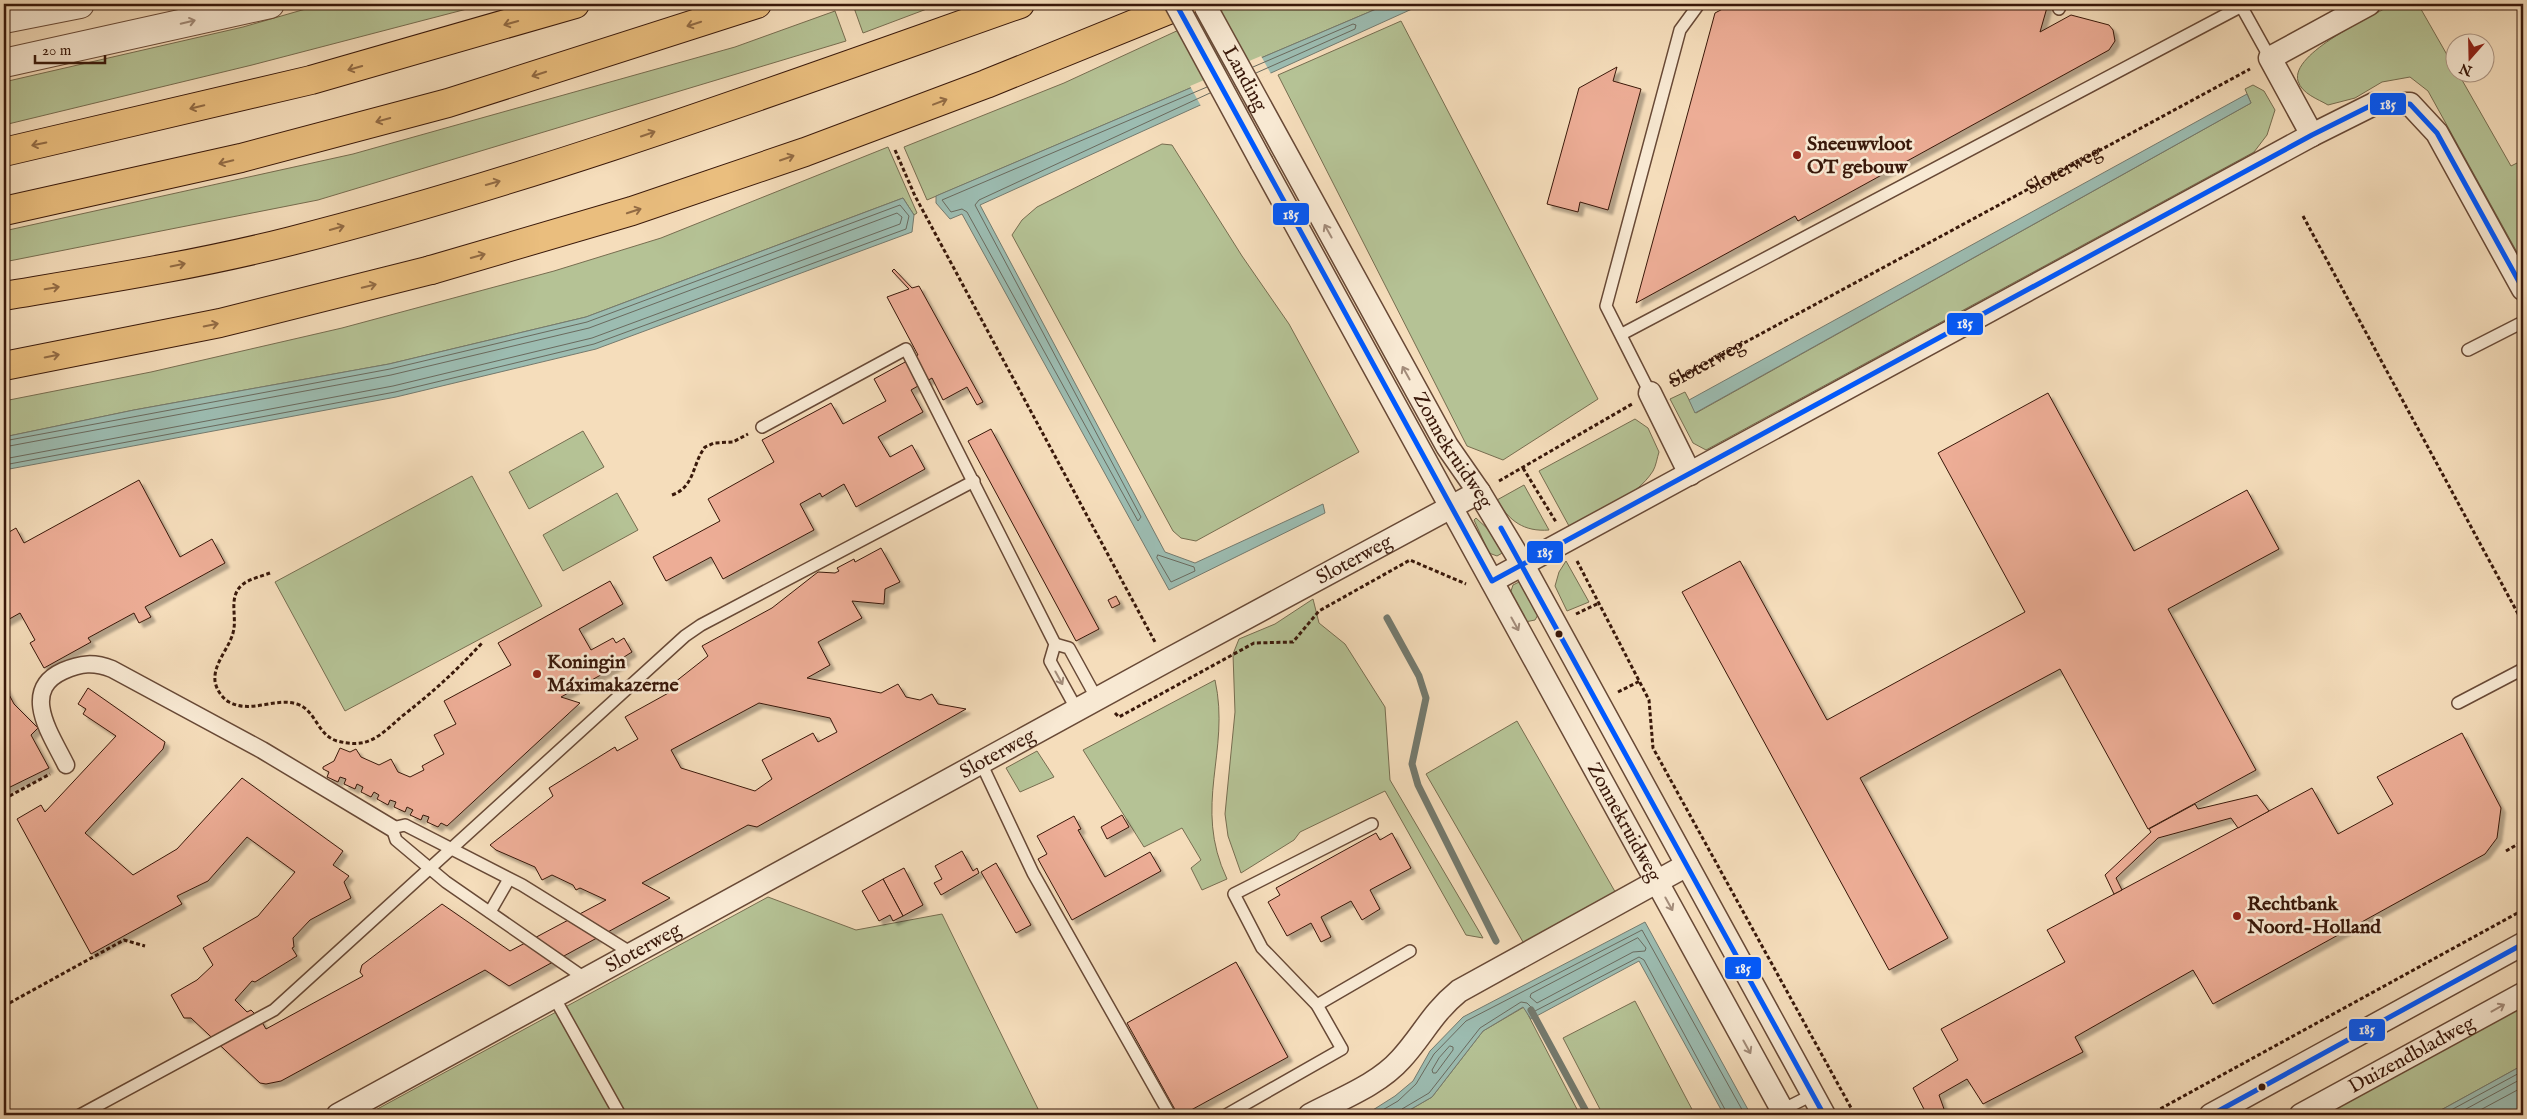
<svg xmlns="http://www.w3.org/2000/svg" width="2527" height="1119" font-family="'IM FELL English',serif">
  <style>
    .green { fill: #b5c295; stroke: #776d50 }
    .water { fill: #9cbcb1; stroke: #747a6e }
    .pier { fill: #f5ddbb }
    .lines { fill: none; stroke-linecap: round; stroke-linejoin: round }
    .shore { stroke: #6a6a5e; stroke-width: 1 }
    .stream { stroke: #747a6e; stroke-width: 7 }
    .building { fill: #edad96; stroke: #39180a; fill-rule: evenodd; filter: url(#shadow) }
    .service-casing { stroke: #684936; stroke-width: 14 }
    .pedestrian-casing { stroke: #684936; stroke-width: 19 }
    .minor-casing { stroke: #684936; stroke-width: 25 }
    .tertiary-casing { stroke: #684936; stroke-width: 30 }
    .trunk-casing { stroke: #39180a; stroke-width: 30 }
    .motorway-casing { stroke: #39180a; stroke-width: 30 }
    .path { stroke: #39180a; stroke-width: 3; stroke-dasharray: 4 2.5; stroke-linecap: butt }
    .service { stroke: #f8e9d3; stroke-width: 11 }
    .pedestrian { stroke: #f8e9d3; stroke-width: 16 }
    .minor { stroke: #f8e9d3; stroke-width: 22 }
    .tertiary { stroke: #f8e9d3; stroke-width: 28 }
    .trunk { stroke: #eabe7e; stroke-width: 28 }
    .motorway { stroke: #eabe7e; stroke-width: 28 }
    .minor-bridge-casing { stroke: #684936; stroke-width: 25; stroke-linecap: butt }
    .minor-bridge { stroke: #f8e9d3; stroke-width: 22 }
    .bus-1-casing { stroke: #f8e9d3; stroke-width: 9 }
    .bus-1 { stroke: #0059ff; stroke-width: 5 }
    .oneway { stroke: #a28b79 }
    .oneway2 { stroke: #926b44 }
    .poi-dot { fill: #8f2418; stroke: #f8e9d3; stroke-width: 2 }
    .bus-dot { fill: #39180a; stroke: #f8e9d3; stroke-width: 2 }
    .labels { text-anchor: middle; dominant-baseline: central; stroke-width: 5; stroke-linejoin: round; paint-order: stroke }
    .street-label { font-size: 20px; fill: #39180a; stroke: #f8e9d3 }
    .poi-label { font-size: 20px; font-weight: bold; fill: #39180a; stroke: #f8e9d3; text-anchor: start }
    .line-badge { stroke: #f8e9d3; stroke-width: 2 }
    .badge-label { font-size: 14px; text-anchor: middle; font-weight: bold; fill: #fff }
  </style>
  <defs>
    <filter id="shadow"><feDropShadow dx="4.5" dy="4.5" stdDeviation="1" flood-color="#0004"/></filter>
  </defs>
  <rect width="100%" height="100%" fill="#f5ddbb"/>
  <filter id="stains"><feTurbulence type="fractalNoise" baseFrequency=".004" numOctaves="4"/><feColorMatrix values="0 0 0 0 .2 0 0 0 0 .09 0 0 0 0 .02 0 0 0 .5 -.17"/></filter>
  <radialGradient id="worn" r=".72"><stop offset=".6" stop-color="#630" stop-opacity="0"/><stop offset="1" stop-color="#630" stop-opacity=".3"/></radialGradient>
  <!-- green -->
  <g class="green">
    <path d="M323,4h163l-234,61 -248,60v-43l239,-55z"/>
    <path d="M855,4h85l-77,29 -10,-28z"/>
    <path d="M1235,4h153l-461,196 -23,-53 160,-64z"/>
    <path d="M2393,4h25l36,63v5l4,1 53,93 12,-6v103l-95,-172 -18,-14 -28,5 -27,16 -27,7c-10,-6 -26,-11 -30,-24 -8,-28 75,-65 95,-77z"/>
    <path d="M835,11l11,30 -528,159 -314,62v-31l349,-77 382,-107z"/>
    <path d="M1401,21l197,378 -95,61 -36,-14 -189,-371z"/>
    <path d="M2253,85l11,6 11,19 -8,25 -13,17 -548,298 -13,-7 -23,-44 15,-7 11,21 555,-310 -6,-14z"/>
    <path d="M1162,144l10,1 70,111 47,68 70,128 -163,89 -15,-3 -8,-7 -161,-296 10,-15 15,-13z"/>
    <path d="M888,147l29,66 -3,2 -11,-17 -317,119 -197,47 -255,46 -130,27v-36l147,-29 191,-44 212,-57 107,-33z"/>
    <path d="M1635,419l13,9 11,24c-2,6 -3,14 -6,19 -18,28 -56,41 -84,55l-30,-55z"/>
    <path d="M583,431l21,36 -75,42 -20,-37z"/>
    <path d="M472,476l70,130 -197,105 -70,-129z"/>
    <path d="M1524,485l25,45c-25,2 -40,-9 -52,-30z"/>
    <path d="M617,493l21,37 -75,41 -20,-36z"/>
    <path d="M1476,518l28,26v8l-7,4 -8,-3 -15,-33z"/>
    <path d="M1566,561l23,41 -22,9 -12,-25 4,-14z"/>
    <path d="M1519,582l6,3 14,28 -4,7 -10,2 -15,-28 3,-9z"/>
    <path d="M1313,599l6,24 26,21 40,63 5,73 93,158 -17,-3 -81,-144 -85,41 -6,8 -53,33 -13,-37 -3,-22 10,-102 -2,-58 6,-15 36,-15z"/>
    <path d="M1215,680c16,72 -23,125 12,199l-25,11 -11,-22 10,-8 -19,-32 -38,19 -61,-97z"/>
    <path d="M1517,721l108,188 -91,52 -108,-187z"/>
    <path d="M1037,751l17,26 -34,15 -14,-24z"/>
    <path d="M768,897l88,33 86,-16 99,201h-669l-2,-2z"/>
    <path d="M1635,1001l60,114h-92l-40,-77z"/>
    <path d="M2523,1005v60l-91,50h-110z"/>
    <path d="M1524,1007l56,108h-179l31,-18 51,-66z"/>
  </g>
  <!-- water -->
  <g class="water">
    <path d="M1388,4h35l-443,201 185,347 30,11 128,-59 2,9 -156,77 -207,-376 -12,5 -14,-16v-7z"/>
    <path d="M2247,94l4,9 -556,310 -6,-13z"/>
    <path d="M903,198l11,17 -2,17 -316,117 -200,48 -392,73v-33l130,-27 255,-46 197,-47z"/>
    <path d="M1645,922l106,193h-27l-85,-154 -108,58 -8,-12 -40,24 -51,66 -31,18h-36l30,-19 18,-15 17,-30 33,-34z"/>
    <path d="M2523,1065v50h-91z"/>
  </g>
  <!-- pier -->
  <path class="pier" d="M1261,56l10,18 -70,32 -11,-20z"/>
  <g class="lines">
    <!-- shore -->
    <g class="shore">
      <path d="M1253,67l100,-43 3,1 -1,4 -99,44"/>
      <path d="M1207,87l-265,113 9,12 11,-3 5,3 171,309 3,-4 -166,-312 4,-5 231,-107"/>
      <path d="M4,441l386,-72 197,-47 313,-117 9,11 -3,13 -312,115 -199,48 -391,73"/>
      <path d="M4,447l387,-72 198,-47 308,-115 5,4 -2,7 -308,114 -199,48 -389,73"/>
      <path d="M1158,555l36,12 1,4 -24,11 -14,-24z"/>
      <path d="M1638,938l8,10 -1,3 -12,1 -96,51 -7,-6 1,-3z"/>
      <path d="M1450,1046l3,1v3l-17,23h-3l-1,-3 7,-12z"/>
      <path d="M1374,1115l24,-14 18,-17 18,-30 32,-33 176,-91 103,185"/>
      <path d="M1399,1115l3,-6 27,-16 51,-65 41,-26 6,1 8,8 104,-54 5,3 84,155"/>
      <path d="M2442,1115l81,-44"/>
      <path d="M2455,1115l68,-37"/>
      <path d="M2471,1115l52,-28"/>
    </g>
    <!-- stream -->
    <g class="stream">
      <path d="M1387,618l32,58 7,22 -14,66 6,21 78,156"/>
      <path d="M1531,1010l57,105"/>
    </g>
  </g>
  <!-- building -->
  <g class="building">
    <path d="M1732,4h316l-8,28 31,-17 38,10 4,5 2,11 -6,9 -311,171 -3,-5 -159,87 79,-290z"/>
    <path d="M1617,67l-4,14 28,8 -33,121 -28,-8 -2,10 -31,-8 32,-116z"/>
    <path d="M894,269l18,19 7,-2 64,116 -6,3 -10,-18 -24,13 -11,-22 -21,12 12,22 -45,25 12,20 22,-12 13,24 -69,38 -12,-23 -22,13 -2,-4 -20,11 14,26 -91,49 -12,-22 -45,24 -13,-24 67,-36 -12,-22 66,-37 -12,-22 69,-37 12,21 43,-23 -12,-22 44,-24 -31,-58 22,-8 -17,-18z"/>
    <path d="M2048,393l86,158 113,-61 32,59 -111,60 88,161 -108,59 -88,-160 -82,44 -118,65 88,160 -59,32 -207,-378 58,-31 87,159 198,-108 -87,-159z"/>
    <path d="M991,429l108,200 -23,12 -108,-200z"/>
    <path d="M139,480l41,77 32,-18 13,24 -80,44 6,10 -12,6 -5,-10 -46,25 3,4 -47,26 -14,-25 5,-3 -15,-27 -16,9v-87l12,-7 8,15z"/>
    <path d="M881,548l19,34 -15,7 -1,15 -32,-3 10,17 -44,24 12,23 -23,13 74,15 17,-9 8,13 14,3 12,-6 6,10 28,5 -209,118 -9,-2 -106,58 28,15 -161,88 -24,-16 -204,111 -15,3 -6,-1 -69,-65h-7l-13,-23 26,-15 16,-15 -10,-17 55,-32 37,-44 -48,-35 -39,44 -31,15 5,8 -91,50 -74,-135 24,-14 4,7 71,-76 -33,-22 3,-5 -8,-5 10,-16 77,54 -2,7 -78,84 48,42 44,-26 65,-71 101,73 -10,14 16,11 -5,6 7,16 -41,22 -17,18 1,9 -2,1 5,8 -42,26 -3,-1 -17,19 12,12 4,-2 9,9 6,10 97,-53 -3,-4 2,-7 80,-61 68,47 96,-51 -26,-12 -4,2 -3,-5 -21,-10 -10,5 -7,-13 -39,-17 -6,-5 63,-49 -4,-8 66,-41 2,4 21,-12 -13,-22 47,-26 -2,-5 38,-30 -6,-10 70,-38 46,-36 17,1 4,-2 -2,-3 17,-9 1,3zM759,703l71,15 7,14 -19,10 -5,-9 -51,27 10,19 -17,12 -74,-23 -10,-18z"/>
    <path d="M610,581l13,23 -44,25 12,21 22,-12 3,5 8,-5 8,14 -8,5 2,4 -65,36 19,6 -133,123 -6,-3 -3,4 -11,-5 2,-5 -6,-2 -2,5 -11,-5 3,-5 -6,-3 -2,5 -11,-5 2,-5 -6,-2 -2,5 -11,-6 2,-4 -5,-3 -3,5 -10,-5 2,-5 -6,-3 -2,5 -11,-5 2,-5 -6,-2 -2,5 -11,-5 2,-5 -6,-3v-2l11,-6 6,-13 10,4 6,-3 5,8 18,8 12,-6 7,13 12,5 14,-7 -2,-4 22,-12 -10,-19 22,-11 -12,-23 67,-36 -13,-22z"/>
    <path d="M1116,596l4,8 -8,4 -4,-8z"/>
    <path d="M4,685l10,19 24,24 -7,7 18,33 -45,22z"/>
    <path d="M2462,733l39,75 -4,30 -12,16 -272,150 -20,-34 -118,67 8,15 -100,52 -16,-25 -28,16 5,14 -9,6h-8l-14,-27 45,-28 -17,-31 124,-67 -18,-32 265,-142 26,46 55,-30 -16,-27z"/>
    <path d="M2257,795l12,16 -31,17 -7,-10 -73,20 -42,40 6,12 -8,4 -9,-19 46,-43 -2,-3 46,-25 3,5z"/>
    <path d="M1122,815l7,12 -22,12 -6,-12z"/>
    <path d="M1074,816l7,13 -3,1 27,47 45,-25 11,19 -89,49 -34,-61 9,-5 -10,-18z"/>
    <path d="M1376,833l4,7 12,-7 19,35 -41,22 10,19 -18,11 -11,-19 -30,16 10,20 -10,5 -10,-19 -24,13 -19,-34 12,-7 -4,-7z"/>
    <path d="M962,851l11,20 4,-3 2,5 -38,22 -7,-12 8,-4 -7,-13z"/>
    <path d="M996,863l35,62 -15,8 -35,-61z"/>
    <path d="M904,868l19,37 -20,11 -20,-37z"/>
    <path d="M883,879l20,37 -10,5 -3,-6 -11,6 -17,-30z"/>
    <path d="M1236,962l52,95 -106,58h-4l-51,-92z"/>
  </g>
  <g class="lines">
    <defs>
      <g id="service">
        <path d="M2240,4l30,54"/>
        <path d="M2059,9l2,-5"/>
        <path d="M1622,334l620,-328"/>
        <path d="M2468,350l55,-28"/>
        <path d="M1650,393l-44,-87 74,-276 19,-26"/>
        <path d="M762,427l144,-78 149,295 -5,17 27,49"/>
        <path d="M1055,644l14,4 28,51"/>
        <path d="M2458,703l65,-34"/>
        <path d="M981,763l52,110 137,242"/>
        <path d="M490,912l19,-33"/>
        <path d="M586,979l-140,-97 -50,-42 -4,-12 13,-3 117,60 111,69"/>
        <path d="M554,997l66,118"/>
        <path d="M1317,1005l93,-54"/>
        <path d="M1782,1110l30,-15"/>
        <path d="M80,1115l194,-105 411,-374 16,-11 273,-144"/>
        <path d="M1226,1115l116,-66 -25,-44 -55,-57 -28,-54 138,-70"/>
      </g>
      <path id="pedestrian" d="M66,765c-14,-29 -47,-74 -3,-94 18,-8 31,-9 49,-2l150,81 130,78"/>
      <g id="minor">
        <path id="s2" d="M1204,4l243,442 32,46 44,73 301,550"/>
        <path d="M2312,135l-42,-77 99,-54"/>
        <path id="s3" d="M1262,163l523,952"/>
        <path d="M1650,393l40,81"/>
        <path d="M1492,581l820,-446 62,-31h36l27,29 86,156"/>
        <path id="s4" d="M338,1115l828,-454 313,-169"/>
        <path d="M1310,1115c30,-16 68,-30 91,-56 22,-24 31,-46 58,-68l228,-126"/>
        <path d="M2211,1115l312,-171"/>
        <path id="s5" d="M2301,1115l222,-121"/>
      </g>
      <g id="tertiary">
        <path d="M4,19l76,-15"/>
        <path d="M4,63l266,-59"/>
      </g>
      <path id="trunk" d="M431,270l201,-59 173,-59 181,-68 197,-80"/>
      <g id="motorway">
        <path d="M4,152l307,-72 264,-76"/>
        <path d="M4,211l237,-53 207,-55 309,-99"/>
        <path d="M4,296c96,-16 193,-31 287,-55 248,-63 488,-152 729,-237"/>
        <path d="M4,366l216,-43 211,-53"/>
      </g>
    </defs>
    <!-- service casing -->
    <use href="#service" class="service-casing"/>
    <!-- pedestrian casing -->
    <use href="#pedestrian" class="pedestrian-casing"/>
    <!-- minor casing -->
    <use href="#minor" class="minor-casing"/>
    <!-- tertiary casing -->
    <use href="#tertiary" class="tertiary-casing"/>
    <!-- trunk casing -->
    <use href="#trunk" class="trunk-casing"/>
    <!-- motorway casing -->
    <use href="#motorway" class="motorway-casing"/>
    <!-- path -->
    <g class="path">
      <path d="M895,150l20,46 240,446"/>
      <path d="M2303,216l220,407"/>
      <path id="s1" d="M1670,383l580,-314"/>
      <path d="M1523,468l33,54"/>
      <path d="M1499,481l133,-77"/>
      <path d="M672,495c23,-8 20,-31 33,-48l9,-4 19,-1 15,-8"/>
      <path d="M1577,561l72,139 4,48 202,367"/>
      <path d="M270,573c-8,3 -21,6 -28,12 -13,11 -6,29 -8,43 -2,18 -21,34 -19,53 1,8 7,17 14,21 22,12 46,-5 68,2 19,6 20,31 40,37 12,3 23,4 34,-1 11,-5 21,-15 30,-23 31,-24 54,-45 81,-74"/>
      <path d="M1576,614l23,-11"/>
      <path d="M1618,692l22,-11"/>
      <path d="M1115,713l4,4 135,-74 39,-1 26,-31 91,-51 56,24"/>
      <path d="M4,799l46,-25"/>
      <path d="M2506,851l17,-10"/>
      <path d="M4,1006l120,-66 21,6"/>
      <path d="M2149,1115l374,-205"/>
    </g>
    <!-- service -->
    <use href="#service" class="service"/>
    <!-- pedestrian -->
    <use href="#pedestrian" class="pedestrian"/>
    <!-- minor -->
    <use href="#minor" class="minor"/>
    <!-- tertiary -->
    <use href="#tertiary" class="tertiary"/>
    <!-- trunk -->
    <use href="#trunk" class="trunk"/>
    <!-- motorway -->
    <use href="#motorway" class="motorway"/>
    <defs>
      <path id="minor-bridge" d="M1176,4l86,159"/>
    </defs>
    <!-- minor-bridge casing -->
    <use href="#minor-bridge" class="minor-bridge-casing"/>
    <!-- minor-bridge -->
    <use href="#minor-bridge" class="minor-bridge"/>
    <defs>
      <g id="bus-1">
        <path d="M1176,4l316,577 820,-446 62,-31h36l27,29 86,156"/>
        <path d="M1501,528l323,587"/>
        <path d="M2211,1115l312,-171"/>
      </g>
    </defs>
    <!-- bus-1 casing -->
    <use href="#bus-1" class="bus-1-casing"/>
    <!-- bus-1 -->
    <use href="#bus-1" class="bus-1"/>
  </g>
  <!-- one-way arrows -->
  <defs><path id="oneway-shaft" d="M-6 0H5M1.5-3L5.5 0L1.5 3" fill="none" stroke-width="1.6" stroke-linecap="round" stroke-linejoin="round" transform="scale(1.25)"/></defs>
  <g class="oneway">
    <use href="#oneway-shaft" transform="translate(188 22) rotate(-13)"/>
    <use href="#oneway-shaft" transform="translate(1328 231) rotate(-119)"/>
    <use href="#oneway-shaft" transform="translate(1406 373) rotate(-119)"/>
    <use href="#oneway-shaft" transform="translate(1515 624) rotate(61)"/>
    <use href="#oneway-shaft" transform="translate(1059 678) rotate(61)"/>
    <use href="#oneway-shaft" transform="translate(1669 904) rotate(61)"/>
    <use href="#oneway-shaft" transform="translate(2498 1008) rotate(-29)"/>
    <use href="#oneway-shaft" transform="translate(1747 1047) rotate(61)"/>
  </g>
  <g class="oneway2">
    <use href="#oneway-shaft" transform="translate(511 23) rotate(164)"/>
    <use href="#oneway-shaft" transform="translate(694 24) rotate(162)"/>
    <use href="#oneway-shaft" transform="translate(355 68) rotate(164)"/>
    <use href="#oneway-shaft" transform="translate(539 74) rotate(162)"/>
    <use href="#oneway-shaft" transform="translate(940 102) rotate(-21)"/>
    <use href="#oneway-shaft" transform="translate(197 107) rotate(167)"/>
    <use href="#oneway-shaft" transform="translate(383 120) rotate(165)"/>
    <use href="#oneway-shaft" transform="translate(648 134) rotate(-19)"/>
    <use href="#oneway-shaft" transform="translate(39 144) rotate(168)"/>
    <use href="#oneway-shaft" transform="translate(787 158) rotate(-19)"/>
    <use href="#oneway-shaft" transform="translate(226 162) rotate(167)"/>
    <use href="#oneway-shaft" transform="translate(493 183) rotate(-16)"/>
    <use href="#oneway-shaft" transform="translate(634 211) rotate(-18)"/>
    <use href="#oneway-shaft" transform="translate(337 228) rotate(-16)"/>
    <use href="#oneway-shaft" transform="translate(478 256) rotate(-16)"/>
    <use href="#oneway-shaft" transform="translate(178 265) rotate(-12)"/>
    <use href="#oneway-shaft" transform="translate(369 286) rotate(-14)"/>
    <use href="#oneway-shaft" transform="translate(52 288) rotate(-10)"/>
    <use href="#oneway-shaft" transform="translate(211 325) rotate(-11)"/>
    <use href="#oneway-shaft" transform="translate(52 356) rotate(-11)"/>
  </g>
  <!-- markers -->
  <g class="poi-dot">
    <circle cx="1797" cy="155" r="5"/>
    <circle cx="537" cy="674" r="5"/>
    <circle cx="2237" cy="916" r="5"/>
  </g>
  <g class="bus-dot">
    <circle cx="1559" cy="634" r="4.5"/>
    <circle cx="2262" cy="1087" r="4.5"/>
  </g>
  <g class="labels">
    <!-- street labels -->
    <g class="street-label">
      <text stroke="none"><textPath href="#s2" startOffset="85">Landing</textPath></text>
      <text stroke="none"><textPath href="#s1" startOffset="448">Sloterweg</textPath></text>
      <text stroke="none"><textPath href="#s1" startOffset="42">Sloterweg</textPath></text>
      <text stroke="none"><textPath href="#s2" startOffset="511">Zonnekruidweg</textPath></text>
      <text stroke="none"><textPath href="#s4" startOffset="1158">Sloterweg</textPath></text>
      <text stroke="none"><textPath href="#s4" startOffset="752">Sloterweg</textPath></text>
      <text stroke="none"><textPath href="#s3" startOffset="752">Zonnekruidweg</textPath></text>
      <text stroke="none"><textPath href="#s4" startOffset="348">Sloterweg</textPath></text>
      <text stroke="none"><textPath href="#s5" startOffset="126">Duizendbladweg</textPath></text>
    </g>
    <!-- poi labels -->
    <g class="poi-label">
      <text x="1807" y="144">Sneeuwvloot<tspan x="1807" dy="23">OT gebouw</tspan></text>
      <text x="547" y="662">Koningin<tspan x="547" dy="23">Máximakazerne</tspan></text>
      <text x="2247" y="904">Rechtbank<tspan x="2247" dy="23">Noord-Holland</tspan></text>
    </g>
  </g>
  <g class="line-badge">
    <rect x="2369" y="92" width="38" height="24" rx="5" fill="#0059ff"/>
    <rect x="1272" y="202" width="38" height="24" rx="5" fill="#0059ff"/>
    <rect x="1946" y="312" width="38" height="24" rx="5" fill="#0059ff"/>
    <rect x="1526" y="540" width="38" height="24" rx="5" fill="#0059ff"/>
    <rect x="1724" y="956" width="38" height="24" rx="5" fill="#0059ff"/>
    <rect x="2348" y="1018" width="38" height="24" rx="5" fill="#0059ff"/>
  </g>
  <g class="badge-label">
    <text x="2388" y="109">185</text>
    <text x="1291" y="219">185</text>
    <text x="1965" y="328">185</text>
    <text x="1545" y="557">185</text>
    <text x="1743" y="973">185</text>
    <text x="2367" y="1034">185</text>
  </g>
  <!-- margin -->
  <rect width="2527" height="1119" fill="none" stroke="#f5ddbb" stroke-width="20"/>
  <rect x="5" y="5" width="2517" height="1109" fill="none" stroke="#39180a" stroke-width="2.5"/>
  <rect x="10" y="10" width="2507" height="1099" fill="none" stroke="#39180a"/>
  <!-- north arrow -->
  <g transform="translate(2470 58) rotate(200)"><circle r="24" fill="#f8e9d3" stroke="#ac9583"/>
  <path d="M0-4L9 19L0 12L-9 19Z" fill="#8f2418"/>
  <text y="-8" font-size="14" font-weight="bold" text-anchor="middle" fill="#39180a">N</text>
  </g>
  <!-- scale -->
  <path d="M35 55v8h70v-8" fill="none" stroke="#39180a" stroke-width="2.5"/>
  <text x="42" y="55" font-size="15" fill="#39180a" stroke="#f8e9d3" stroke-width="4" paint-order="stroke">20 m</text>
  <rect width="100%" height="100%" filter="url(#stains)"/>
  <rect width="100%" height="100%" fill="url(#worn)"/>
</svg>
